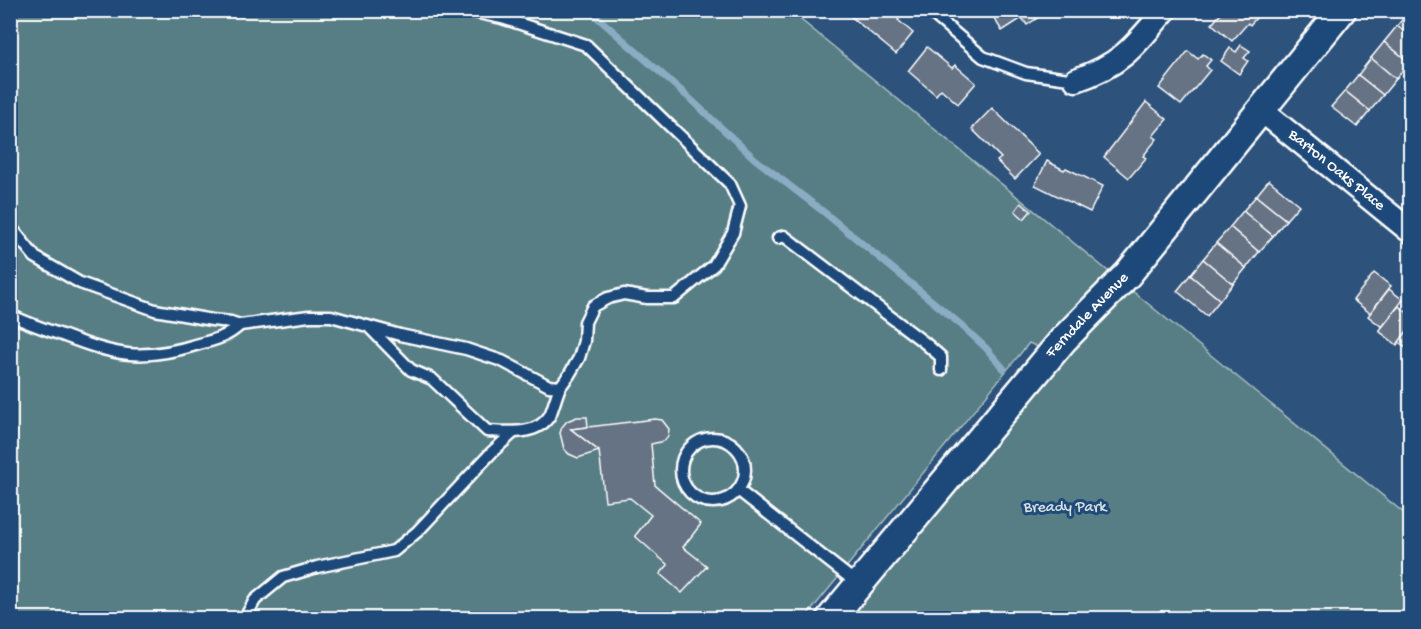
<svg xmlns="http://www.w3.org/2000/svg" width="1421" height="629" font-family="'Gochi Hand',sans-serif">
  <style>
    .green { fill: #567e84; stroke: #aabec2; stroke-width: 1.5 }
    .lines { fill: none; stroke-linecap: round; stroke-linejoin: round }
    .stream { stroke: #8bacc3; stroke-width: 7 }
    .building { fill: #667385; stroke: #fff; stroke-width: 1.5 }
    .service-casing { stroke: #fff; stroke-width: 15 }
    .minor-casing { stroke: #fff; stroke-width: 27 }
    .tertiary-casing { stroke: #fff; stroke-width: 32 }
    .service { stroke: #1f4a7a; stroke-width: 10 }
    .minor { stroke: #1f4a7a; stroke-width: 22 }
    .tertiary { stroke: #1f4a7a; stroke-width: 27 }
    .labels { text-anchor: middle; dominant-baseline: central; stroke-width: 6; stroke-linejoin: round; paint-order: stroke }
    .street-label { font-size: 16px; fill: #fff; stroke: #1f4a7a }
    .park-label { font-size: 16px; fill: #d5dfe0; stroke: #1f4a7a }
  </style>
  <rect width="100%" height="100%" fill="#2d527c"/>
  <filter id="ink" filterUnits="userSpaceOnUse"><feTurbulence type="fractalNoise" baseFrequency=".0167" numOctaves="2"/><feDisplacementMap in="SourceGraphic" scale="12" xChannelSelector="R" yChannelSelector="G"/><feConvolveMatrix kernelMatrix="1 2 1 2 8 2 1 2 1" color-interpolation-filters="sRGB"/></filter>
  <g filter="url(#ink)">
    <!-- green -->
    <path class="green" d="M10,11h780l620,507v100h-574l215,-265 -22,-10 -224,275h-794z"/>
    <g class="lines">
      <!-- stream -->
      <path class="stream" d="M589,10l98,86 68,63 70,54 135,111 26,24 18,21"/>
    </g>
    <!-- building -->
    <g class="building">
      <path d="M843,10h56l4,4 -5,6 15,13 -17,21z"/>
      <path d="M989,10h56l1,2 -19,13 -5,-7 -20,13z"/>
      <path d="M1224,10h39l-13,15 -2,-2 -16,18 -20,-17z"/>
      <path d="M1410,10v26l-13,-10z"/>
      <path d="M1397,26l13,10 -1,26 -25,-20z"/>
      <path d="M1384,42l25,20 -13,17 -25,-21z"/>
      <path d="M1241,45l9,6 -6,7 4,3 -9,13 -18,-13 9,-13 6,4z"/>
      <path d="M927,47l25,21 3,-3 21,18 -18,21 -17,-15 -5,6 -28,-24z"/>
      <path d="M1188,51l10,8 5,-5 8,6 -5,6 4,4 -29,35 -22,-17z"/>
      <path d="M1371,58l25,21 -13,16 -25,-20z"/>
      <path d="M1358,75l25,20 -13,16 -25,-20z"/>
      <path d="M1345,91l25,20 -13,16 -26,-20z"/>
      <path d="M1146,102l21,17 -14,17 4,3 -14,17 3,2 -17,20 -25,-21z"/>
      <path d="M992,108l47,46 -24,25 -18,-18 4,-3 -29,-29z"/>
      <path d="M1047,161l17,9 2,-2 37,18 -13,26 -55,-27z"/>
      <path d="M1269,180l30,25 -13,15 -30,-24z"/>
      <path d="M1256,196l30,24 -13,16 -30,-25z"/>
      <path d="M1021,203l10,8 -7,8 -9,-8z"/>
      <path d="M1243,211l30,25 -14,16 -29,-25z"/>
      <path d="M1230,227l29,25 -13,16 -30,-25z"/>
      <path d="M1216,243l30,25 -13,16 -30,-25z"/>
      <path d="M1203,259l30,25 -13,16 -30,-25z"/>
      <path d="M1374,273l17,13 -21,27 -17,-13z"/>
      <path d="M1190,275l30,25 -13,16 -30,-25z"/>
      <path d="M1389,289l14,11 -21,27 -14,-11z"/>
      <path d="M1399,306l11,9v12l-13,18 -18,-14z"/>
      <path d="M1410,327v24l-11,-9z"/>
      <path d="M577,417h10l1,10 -17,2 28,22 -21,7 -9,-4 -5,-5 -4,-16 2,-6 5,-6z"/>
      <path d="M655,419l7,1 7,9 -1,7 -4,5 -13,3 4,41 46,39 -18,23 24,19 -25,27 -22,-19 8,-9 -33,-29 16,-21 -21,-17 -25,3 -6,-50 -28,-22z"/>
    </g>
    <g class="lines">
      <defs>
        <g id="service">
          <path d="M464,10l38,8 84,27 144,139 10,22 -7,27 -19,32 -40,33h-27l-23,-4 -16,4 -15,8 -8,16 -1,19 -5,17 -10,17 -9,12"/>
          <path d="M928,10l55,47 43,16 50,7"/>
          <path d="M10,226l25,31 45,26 75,27 57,10 19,2 9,3 69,-9h22l69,19 66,14 36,12 47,25 11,1c-4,9 -6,19 -10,28 -12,21 -42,17 -63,16l-55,-52 -21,-9 -43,-44"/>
          <path d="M778,238l6,-2 141,107 16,14v13"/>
          <path d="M10,315c17,8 34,14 52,20 55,21 79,27 137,9 16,-4 30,-8 41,-19"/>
          <circle cx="713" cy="470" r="32"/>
          <path d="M738,490l120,94"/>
          <path d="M245,618l10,-18 28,-23 34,-10 77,-16 24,-20 74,-79 22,-20"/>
        </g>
        <g id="minor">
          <path d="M1076,80c45,-15 59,-34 89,-70"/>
          <path d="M1261,110l149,121"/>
        </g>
        <path id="tertiary" d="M831,618l232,-278 65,-66 214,-264"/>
      </defs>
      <!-- service casing -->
      <use href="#service" class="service-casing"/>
      <!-- minor casing -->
      <use href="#minor" class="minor-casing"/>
      <!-- tertiary casing -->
      <use href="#tertiary" class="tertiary-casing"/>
      <!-- service -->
      <use href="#service" class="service"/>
      <!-- minor -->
      <use href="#minor" class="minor"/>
      <!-- tertiary -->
      <use href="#tertiary" class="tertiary"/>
    </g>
  </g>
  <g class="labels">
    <!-- street labels -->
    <g class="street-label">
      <text transform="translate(1336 171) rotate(39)">Barton Oaks Place</text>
      <text transform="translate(1088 316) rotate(-46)">Ferndale Avenue</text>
    </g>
    <!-- park labels -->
    <g class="park-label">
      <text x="1065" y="508">Bready Park</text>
    </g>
  </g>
  <!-- margin -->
  <rect width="1421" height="629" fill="none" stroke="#1f4a7a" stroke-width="36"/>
  <rect x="18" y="18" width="1385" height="593" fill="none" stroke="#fff" stroke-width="2" filter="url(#ink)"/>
</svg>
